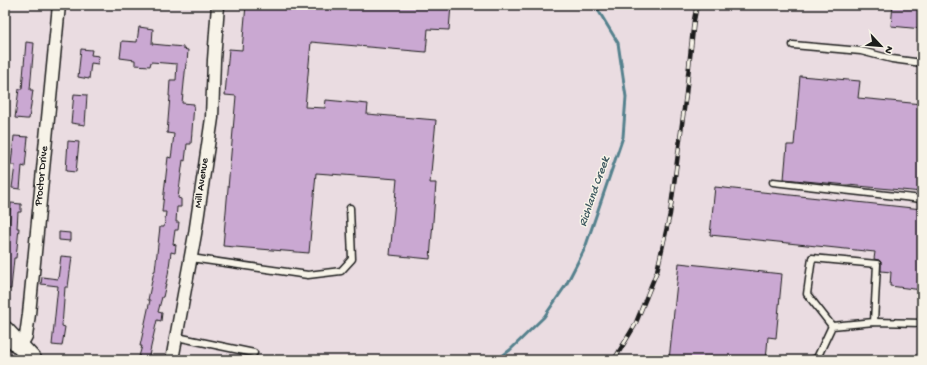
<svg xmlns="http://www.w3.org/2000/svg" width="927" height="365" font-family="'Gochi Hand',sans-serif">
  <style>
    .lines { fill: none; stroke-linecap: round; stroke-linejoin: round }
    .stream { stroke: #54818d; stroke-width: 3 }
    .building { fill: #caa8d2; stroke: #1c1c1c }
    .lane-casing { stroke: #1c1c1c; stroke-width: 9 }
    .street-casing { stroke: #1c1c1c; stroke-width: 15 }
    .secondary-casing { stroke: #1c1c1c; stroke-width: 20 }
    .lane { stroke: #f7f3e8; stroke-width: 6 }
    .street { stroke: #f7f3e8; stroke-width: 12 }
    .secondary { stroke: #f7f3e8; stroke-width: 17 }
    .rail-casing { stroke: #1c1c1c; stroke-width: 4.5 }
    .rail { stroke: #f7f3e8; stroke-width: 3; stroke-dasharray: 9; stroke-linecap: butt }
    .labels { text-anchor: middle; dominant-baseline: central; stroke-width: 3; stroke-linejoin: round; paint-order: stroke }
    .street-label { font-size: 11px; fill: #1c1c1c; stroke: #f7f3e8 }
    .water-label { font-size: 12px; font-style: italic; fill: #3d575e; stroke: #f7f3e8 }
  </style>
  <rect width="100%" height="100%" fill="#eadce1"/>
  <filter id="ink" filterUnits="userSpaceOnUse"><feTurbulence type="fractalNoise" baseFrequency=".025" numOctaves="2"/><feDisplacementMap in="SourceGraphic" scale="8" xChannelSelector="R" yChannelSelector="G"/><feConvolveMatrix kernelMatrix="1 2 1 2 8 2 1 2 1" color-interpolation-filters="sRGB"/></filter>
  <g filter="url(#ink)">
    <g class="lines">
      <!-- stream -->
      <path class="stream" d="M497,360l13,-10 34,-33 22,-32 19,-37 38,-111 3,-40 -8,-54 -23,-38"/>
    </g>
    <!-- building -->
    <g class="building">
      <path d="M246,5h205l-2,25 -21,-1 -2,23 -115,-10 -6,65 20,1 1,-8 42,4 -1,10 69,6 -6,63h6l-6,76 -40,-4 7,-76 -81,-6 -7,80 -86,-7 13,-150 -11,-1 4,-46 13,1z"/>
      <path d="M893,5h29v24l-31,-3z"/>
      <path d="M139,27l14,2 -1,15 31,3v2l5,1 -1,13h-1l-4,40 12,1 -3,40h-4l-2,17 -2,-1 -5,38 3,1v8h-4l-1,15h3l-1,8h-3l-2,14 3,1 -1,8 -4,-1 -3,23 -5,22h-1l-4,15 4,1 -1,8 -4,-1 -9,40h-10l4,-14h-2l10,-46h-2l6,-29h1l5,-44h4l2,-15h-4l3,-28 3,-27 3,1 1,-7 2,-17 -7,-1 3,-37h-1l1,-16h6l1,-16 -26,-2 -1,4 -15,-1v-5l-15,-2 2,-17 15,1z"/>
      <path d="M26,42l8,1 -4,47h3l-4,29h-3l-11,-1 4,-29h3z"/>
      <path d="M81,49l11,1 -1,5 8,1 -1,8 -7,-1 -2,16 -11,-2z"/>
      <path d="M800,76l60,5 -2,17 64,6v88l-138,-13 3,-34h7z"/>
      <path d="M74,94l13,1 -2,30 -14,-2z"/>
      <path d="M14,136l14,1 -3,30 -3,-1 -2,23 -8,-1 3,-23h-4z"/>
      <path d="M68,141l11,1 -3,30 -10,-1z"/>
      <path d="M715,187l207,22v81l-32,-4 1,-14 -10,-1v-9l-2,-2 -5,-1 1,-7 -165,-17z"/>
      <path d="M11,203l10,1v8h-3l-1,16h2l-3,30h-2l-3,31h-6v-39h2z"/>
      <path d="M59,232l11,1v8l-11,-1z"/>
      <path d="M61,256l11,1 -4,30h-3l-3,39 3,1 -3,19 -10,-1 6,-59 -17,-2 1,-7 16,2z"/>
      <path d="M679,263l103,11 -6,64 -8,-1 -2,23h-97z"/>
    </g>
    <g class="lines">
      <defs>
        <g id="lane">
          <path d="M793,45l68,6 31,8 30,4"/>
          <path d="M773,182l52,6 97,11"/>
          <path d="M191,258l117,17 33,-4 11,-12 -2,-51"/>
          <path d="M832,326l-25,-32 5,-36 65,6 -3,58"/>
          <path d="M177,337l77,16"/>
          <path d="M812,360l5,-2 15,-32 42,-4 48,1"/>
        </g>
        <g id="street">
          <path d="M20,347l6,-11 3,-22 30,-309"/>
          <path d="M172,360l23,-126 17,-116 2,-58 4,-55"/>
        </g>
        <path id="secondary" d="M5,330l28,30"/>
      </defs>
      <!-- lane casing -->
      <use href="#lane" class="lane-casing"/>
      <!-- street casing -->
      <use href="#street" class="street-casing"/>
      <!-- secondary casing -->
      <use href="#secondary" class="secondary-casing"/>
      <!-- lane -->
      <use href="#lane" class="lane"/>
      <!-- street -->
      <use href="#street" class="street"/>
      <!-- secondary -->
      <use href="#secondary" class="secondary"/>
      <defs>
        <path id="rail" d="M614,360l21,-35 22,-54 13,-57 16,-120 8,-74 3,-15"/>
      </defs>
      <!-- rail casing -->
      <use href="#rail" class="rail-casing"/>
      <!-- rail -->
      <use href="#rail" class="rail"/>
    </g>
  </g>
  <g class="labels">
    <!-- street labels -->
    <g class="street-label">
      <text transform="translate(42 176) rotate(-84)">Proctor Drive</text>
      <text transform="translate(202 183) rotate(-82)">Mill Avenue</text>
    </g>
    <!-- water labels -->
    <g class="water-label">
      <text transform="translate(595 192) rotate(-71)">Richland Creek</text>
    </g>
  </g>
  <!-- margin -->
  <rect width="927" height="365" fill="none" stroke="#f7f3e8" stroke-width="20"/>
  <rect x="10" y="10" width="907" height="345" fill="none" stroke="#1c1c1c" stroke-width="1.5" filter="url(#ink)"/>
  <!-- north arrow -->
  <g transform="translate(881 46) rotate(116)" stroke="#f7f3e8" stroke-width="3" paint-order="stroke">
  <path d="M0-3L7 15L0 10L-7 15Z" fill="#1c1c1c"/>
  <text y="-6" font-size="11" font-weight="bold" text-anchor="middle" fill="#1c1c1c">N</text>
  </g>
</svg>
